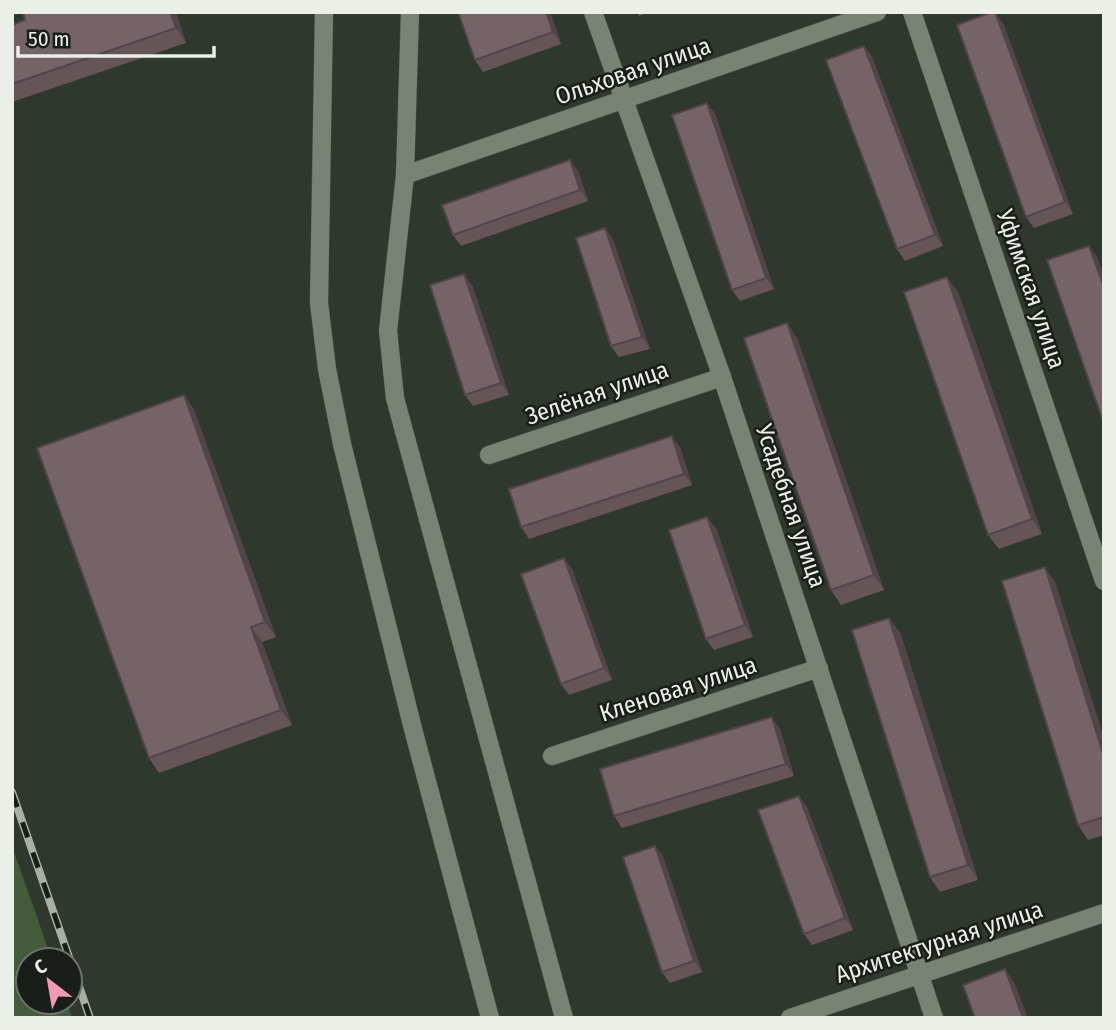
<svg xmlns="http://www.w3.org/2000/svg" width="1116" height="1030" font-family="'Fira Sans Condensed',sans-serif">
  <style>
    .green { fill: #445b3b }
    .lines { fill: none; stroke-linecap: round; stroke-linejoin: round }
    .street-casing { stroke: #4e554b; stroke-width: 19 }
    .street { stroke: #798375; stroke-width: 18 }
    .rail-casing { stroke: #a8afa5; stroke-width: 8 }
    .rail { stroke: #1a1e18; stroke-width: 5; stroke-dasharray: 16; stroke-linecap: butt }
    .wall { fill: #655559 }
    .shaded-wall { fill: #524549 }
    .building { fill: #756368; stroke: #524549; stroke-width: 2 }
    .labels { text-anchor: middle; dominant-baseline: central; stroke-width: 5; stroke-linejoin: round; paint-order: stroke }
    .street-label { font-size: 24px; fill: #eaf0e8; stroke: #1a1e18 }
  </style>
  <rect width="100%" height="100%" fill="#2f382c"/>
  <!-- green -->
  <path class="green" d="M12,846l40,114h-24v42h39l5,16h-60z"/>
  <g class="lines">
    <defs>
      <g id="street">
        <path d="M324,12l-5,291 8,66 15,75 71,285 77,289"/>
        <path d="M410,12l-5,163 -17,156 7,67 169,620"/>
        <path d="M593,12l129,365 212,641"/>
        <path d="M912,12l192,569"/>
        <path d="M405,175l472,-163"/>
        <path d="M489,455l233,-78"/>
        <path d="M552,756l267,-88"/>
        <path d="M790,1018l314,-105"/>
      </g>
    </defs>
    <!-- street casing -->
    <use href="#street" class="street-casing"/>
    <!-- street -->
    <use href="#street" class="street"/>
    <defs>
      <path id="rail" d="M12,792l78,226"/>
    </defs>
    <!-- rail casing -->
    <use href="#rail" class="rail-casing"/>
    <!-- rail -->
    <use href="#rail" class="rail"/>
  </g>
  <!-- wall -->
  <g class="wall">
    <path d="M176,12l10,31 -174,59v-77l13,-5z"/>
    <path d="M458,12h92l11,32 -78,28 -8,-12z"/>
    <path d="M636,12h15l-12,4z"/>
    <path d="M1003,23l70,191 -39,14 -8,-11z"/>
    <path d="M864,46l8,11 71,189 -38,15 -8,-12z"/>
    <path d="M707,103l8,11 59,175 -34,12 -8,-11z"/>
    <path d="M578,171l10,30 -127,45 -8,-11z"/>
    <path d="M605,228l8,12 37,109 -31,8 -8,-11z"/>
    <path d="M472,285l37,110 -36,11 -8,-11z"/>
    <path d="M958,292l84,242 -43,15 -11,-14z"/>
    <path d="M797,338l87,252 -43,15 -10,-15z"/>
    <path d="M184,395l10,15 82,227 -14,5 30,83 -133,48 -10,-15z"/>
    <path d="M680,447l12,38 -163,54 -8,-12z"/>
    <path d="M716,528l37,109 -39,13 -8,-11z"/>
    <path d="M564,558l8,11 40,111 -43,15 -8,-11z"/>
    <path d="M1055,582l49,157v96l-16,5 -10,-15z"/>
    <path d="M900,632l78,248 -38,12 -10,-15z"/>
    <path d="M780,729l14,47 -172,52 -8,-12z"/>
    <path d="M807,807l46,123 -41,15 -8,-11z"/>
    <path d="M655,846l8,11 39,115 -32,11 -8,-11z"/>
  </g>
  <!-- shaded-wall -->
  <g class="shaded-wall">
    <path d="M170,12h6l10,31 -10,-15z"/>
    <path d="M546,12h4l11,32 -8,-12z"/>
    <path d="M995,12l8,11 70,191 -8,-12z"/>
    <path d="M864,46l8,11 71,189 -8,-11z"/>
    <path d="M707,103l8,11 59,175 -8,-11z"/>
    <path d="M570,160l8,11 10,30 -8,-11z"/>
    <path d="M605,228l8,12 37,109 -8,-12z"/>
    <path d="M1089,246l8,11 7,18v12z"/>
    <path d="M464,274l8,11 37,110 -8,-12z"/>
    <path d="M947,277l11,15 84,242 -10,-15z"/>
    <path d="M787,323l10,15 87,252 -10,-15z"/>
    <path d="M184,395l10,15 82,227 -11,-15z"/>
    <path d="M672,436l8,11 12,38 -8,-11z"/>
    <path d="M707,517l9,11 37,109 -8,-12z"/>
    <path d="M564,558l8,11 40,111 -8,-12z"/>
    <path d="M1045,567l10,15 49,157v18z"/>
    <path d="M889,618l11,14 78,248 -10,-15z"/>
    <path d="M251,627l11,15 30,83 -11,-15z"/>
    <path d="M772,717l8,12 14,47 -8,-12z"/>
    <path d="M799,796l8,11 46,123 -8,-12z"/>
    <path d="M655,846l8,11 39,115 -8,-11z"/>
    <path d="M1005,969l10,15 13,34h-5z"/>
  </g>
  <!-- building -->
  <g class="building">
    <path d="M23,12h147l6,16 -164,56v-59l13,-5z"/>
    <path d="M458,12h88l7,20 -78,28z"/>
    <path d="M992,12h3l70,190 -39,15 -69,-192z"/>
    <path d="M864,46l71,189 -38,14 -71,-189z"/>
    <path d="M707,103l59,175 -34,12 -60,-175z"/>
    <path d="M570,160l10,30 -127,45 -11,-30z"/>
    <path d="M605,228l37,109 -31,9 -35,-108z"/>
    <path d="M1089,246l15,41v137l-57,-164z"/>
    <path d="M464,274l37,109 -36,12 -35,-110z"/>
    <path d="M947,277l85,242 -44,16 -84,-243z"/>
    <path d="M787,323l87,252 -43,15 -87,-252z"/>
    <path d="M184,395l81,227 -14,5 30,83 -132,48 -112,-310z"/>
    <path d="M672,436l12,38 -163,53 -12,-38z"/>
    <path d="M707,517l38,108 -39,14 -37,-109z"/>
    <path d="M564,558l40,110 -43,16 -40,-110z"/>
    <path d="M1045,567l59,190v60l-26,8 -76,-244z"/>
    <path d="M889,618l79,247 -38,12 -78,-247z"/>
    <path d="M772,717l14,47 -172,52 -14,-47z"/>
    <path d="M799,796l46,122 -41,16 -46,-124z"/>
    <path d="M655,846l39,115 -32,11 -39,-115z"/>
    <path d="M1005,969l18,49h-48l-12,-33z"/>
  </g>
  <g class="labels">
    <!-- street labels -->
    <g class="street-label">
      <text transform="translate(633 71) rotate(-19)">Ольховая улица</text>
      <text transform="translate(1031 289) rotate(71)">Уфимская улица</text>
      <text transform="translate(597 393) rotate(-19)">Зелёная улица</text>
      <text transform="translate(791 506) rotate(71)">Усадебная улица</text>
      <text transform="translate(678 689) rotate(-18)">Кленовая улица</text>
      <text transform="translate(939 942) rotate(-18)">Архитектурная улица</text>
    </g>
  </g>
  <!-- border -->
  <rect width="1116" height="1030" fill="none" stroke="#eaf0e8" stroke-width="28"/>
  <!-- north arrow -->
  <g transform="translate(49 981) rotate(329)"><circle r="33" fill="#1a1e18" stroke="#6d726b" stroke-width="2"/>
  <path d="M0-5L12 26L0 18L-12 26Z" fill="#f09ab6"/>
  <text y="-10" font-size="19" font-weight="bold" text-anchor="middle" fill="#eaf0e8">С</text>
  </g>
  <!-- scale -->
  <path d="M18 46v10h196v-10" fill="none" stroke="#eaf0e8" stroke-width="3.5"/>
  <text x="28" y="46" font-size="21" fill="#eaf0e8" stroke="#1a1e18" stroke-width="5" paint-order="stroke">50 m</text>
</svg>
